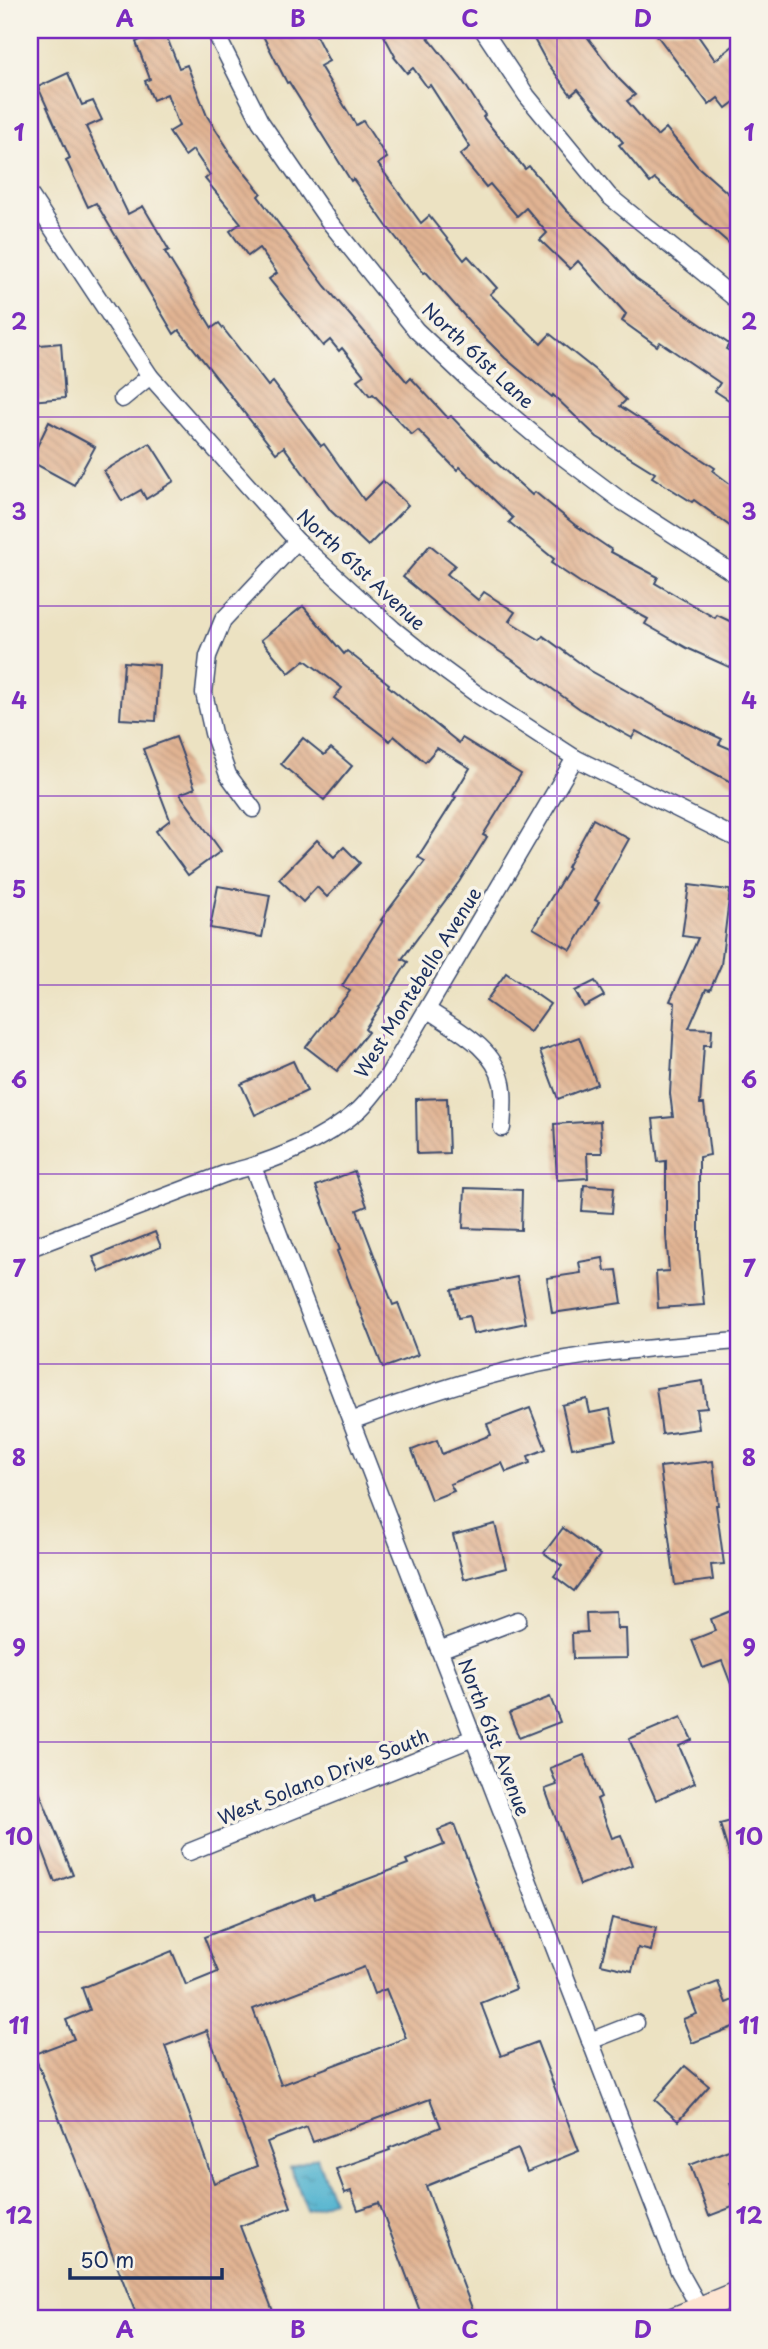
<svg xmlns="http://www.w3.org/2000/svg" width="768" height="2349" font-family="'Playpen Sans',sans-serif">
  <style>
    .water { fill: url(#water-ripples); stroke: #367096; stroke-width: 2 }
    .building { fill: url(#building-back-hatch); fill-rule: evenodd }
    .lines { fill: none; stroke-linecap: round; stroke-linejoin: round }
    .street-casing { stroke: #3a4a6d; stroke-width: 19 }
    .secondary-casing { stroke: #3a4a6d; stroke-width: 26 }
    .street { stroke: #fff; stroke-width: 16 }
    .secondary { stroke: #fde4d1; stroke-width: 23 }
    .grid { fill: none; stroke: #7b2cbf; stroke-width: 2; stroke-opacity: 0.55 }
    .labels { text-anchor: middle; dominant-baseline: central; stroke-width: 7; stroke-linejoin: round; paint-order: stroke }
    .street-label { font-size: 19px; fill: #1b2f5e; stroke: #f7f3e8 }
    .neatline { fill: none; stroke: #7b2cbf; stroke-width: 2.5 }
    .grid-label { font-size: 23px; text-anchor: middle; font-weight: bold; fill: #7b2cbf }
  </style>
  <defs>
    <pattern id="water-ripples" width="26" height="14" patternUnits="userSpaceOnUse" patternTransform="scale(1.75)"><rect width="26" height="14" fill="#50b2cf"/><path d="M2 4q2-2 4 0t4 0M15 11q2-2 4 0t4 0" fill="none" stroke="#4291ab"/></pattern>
    <pattern id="building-back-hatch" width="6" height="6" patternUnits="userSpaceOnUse" patternTransform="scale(1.75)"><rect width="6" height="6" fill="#e1b392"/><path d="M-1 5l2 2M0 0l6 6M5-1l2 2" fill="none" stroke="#c09a80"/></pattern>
  </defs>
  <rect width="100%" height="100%" fill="#f7f3e8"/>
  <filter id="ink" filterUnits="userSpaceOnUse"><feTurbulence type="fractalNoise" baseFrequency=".0143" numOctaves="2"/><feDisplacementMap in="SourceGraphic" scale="14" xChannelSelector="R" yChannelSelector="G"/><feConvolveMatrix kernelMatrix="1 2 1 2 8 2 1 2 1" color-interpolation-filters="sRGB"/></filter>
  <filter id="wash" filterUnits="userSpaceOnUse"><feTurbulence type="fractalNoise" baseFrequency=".00686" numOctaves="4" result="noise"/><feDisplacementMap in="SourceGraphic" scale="28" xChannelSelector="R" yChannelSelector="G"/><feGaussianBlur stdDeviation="1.57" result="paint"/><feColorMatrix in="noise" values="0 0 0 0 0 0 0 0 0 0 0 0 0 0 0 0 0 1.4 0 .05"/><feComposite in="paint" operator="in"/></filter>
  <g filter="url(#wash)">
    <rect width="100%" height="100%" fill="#ece2c2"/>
    <!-- water -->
    <path class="water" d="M317,2157l16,43 -26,10 -17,-43z"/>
    <g id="blocks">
      <!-- building -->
      <g class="building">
        <path d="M146,30h18l15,38 8,-3 20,51 22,34 -2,1 34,42 -3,3 67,90 82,96 4,-4 37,40 3,-2 39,41 42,38 3,-3 40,33 37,25 -1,2 47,25 -3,6 60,35 2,-3 21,10v46l-51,-23 -42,-24 3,-5 -67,-36 -30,-20 3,-4 -45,-37 4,-4 -53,-51 -3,3 -39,-40 -6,5 -39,-41 -3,2 -13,-16 7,-5 -22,-27 -3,3 -9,-11 -7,6 -54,-67 8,-6 -18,-25 -11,8 -18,-25 11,-8 -36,-44 5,-4 -17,-25 -8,6 -16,-24 10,-6 -12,-32 -14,6 -8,-19 5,-2 -14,-37 13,-6z"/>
        <path d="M260,30h53l16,31 -9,5 36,59 7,-4 24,37 -9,6 43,59 8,-7 35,44 4,-4 29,32 -7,6 51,50 9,-10 45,36 31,30 -6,6 95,62 -2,3 25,19v42l-44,-32 -2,2 -40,-25 3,-4 -58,-36 -44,-42 -1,2 -47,-39 -30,-30 -49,-56 -2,1 -38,-48 -33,-46 -2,2 -62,-99 -2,1z"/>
        <path d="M381,30h41l40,50 23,35 -2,2 42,52 4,-3 37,44 43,39 27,30 93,65 -3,5 12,7v50l-23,-15 5,-8 -60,-41 -3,4 -35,-25 4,-7 -48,-53 -8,8 -30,-29 7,-7 -21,-25 -9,8 -27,-32 -4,3 -26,-32 10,-8 -40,-62 -3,2 -14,-19 -6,5 -13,-16 1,-1z"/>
        <path d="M529,30h53l37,49 16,16 -8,6 30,35 9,-8 31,38 41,36v49l-83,-72 -5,4 -31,-38 4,-3 -45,-53 -7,6 -25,-34z"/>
        <path d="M653,30h41l21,30 23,-18v57l-12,9 -8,-10 -9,7z"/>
        <path d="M68,73l14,32 11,-4 9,19 -16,7 42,87 15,-8 26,44 -4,2 47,76 7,-5 49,63 5,-4 48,64 3,-2 40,56 19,-19 25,24 -40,41 -37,-35 -47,-64 -8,6 -97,-123 -5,4 -78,-131 -8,4 -22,-47 4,-2 -32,-71z"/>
        <path d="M61,343l4,55 -35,3v-55z"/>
        <path d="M49,422l46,25 -21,38 -44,-24z"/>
        <path d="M150,443l24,38 -28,18 -5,-9 -19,11 -18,-30z"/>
        <path d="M430,545l25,20 -8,9 31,26 6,-8 31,20 -6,9 31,19 3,-4 48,35 79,44 52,24 -3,5 19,8v34l-102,-55 -4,7 -52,-29 -69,-50 -44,-29 -64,-53z"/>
        <path d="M303,606l41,48 3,-3 42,33 -1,2 71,57 3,-5 59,36 -38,61 4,2 -28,45 -57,77 6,3 -43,67 3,3 -31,39 -31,-24 44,-56 -8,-5 41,-65 -2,-1 44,-59 -7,-4 38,-60 -3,-1 17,-28 -33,-20 -12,14 -31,-26 -4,5 -56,-43 8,-10 -37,-28 -16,13 -28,-33z"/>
        <path d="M124,662l35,3 -3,56 -36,-2z"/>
        <path d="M176,737l19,51 -15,6 41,57 -33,24 -32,-44 14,-11 -27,-71z"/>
        <path d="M303,738l21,17 7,-7 21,18 -28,34 -43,-36z"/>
        <path d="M593,819l36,20 -34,61 4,2 -28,48 -38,-22 36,-60 -2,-1z"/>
        <path d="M317,840l17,17 10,-10 16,16 -33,34 -10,-10 -14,15 -24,-23z"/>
        <path d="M689,885l41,5 -9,75 -11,25 -4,-1 -17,39 23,1 -1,16h-7l-4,59h4l6,51 -11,2v93l5,55 -46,3 -2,-36 13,-1 -3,-36v-74l-8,1 -5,-43 20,-2 -3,-23 5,-91 -5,-2 28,-63 -16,-2z"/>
        <path d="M218,886l52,9 -8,42 -52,-9z"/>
        <path d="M506,973l44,31 -20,28 -44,-31z"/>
        <path d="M595,981l9,15 -20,11 -9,-16z"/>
        <path d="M579,1037l18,47 -39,15 -18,-48z"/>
        <path d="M293,1061l14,30 -52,24 -14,-31z"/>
        <path d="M447,1098l2,55 -32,1 -1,-55z"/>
        <path d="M600,1121l2,32h-15l1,25 -31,2 -3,-56z"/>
        <path d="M354,1171l13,35 -10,4 6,16 30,79 5,-2 20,52 -35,13 -46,-117 3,-1 -24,-64z"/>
        <path d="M584,1185l30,2 -2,26 -30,-2z"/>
        <path d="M465,1188l57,2 -1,40 -58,-2z"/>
        <path d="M155,1232l6,15 -61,25 -7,-15z"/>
        <path d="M603,1258l2,13 12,-1 5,33 -70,10 -5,-35 34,-5 -2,-11z"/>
        <path d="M517,1277l9,46 -53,11 -4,-18 -11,2 -6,-28z"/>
        <path d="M703,1381l4,27 -11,1 3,20 -37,5 -6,-46z"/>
        <path d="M587,1399l3,14 20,-4 6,31 -44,8 -10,-43z"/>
        <path d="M530,1408l16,41 -18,7 2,7 -24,9 -4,-9 -52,21 4,7 -23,9 -19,-50 25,-10 5,14 49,-19 -4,-11z"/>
        <path d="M713,1461l5,44h-2l8,59 -13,1 2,15 -38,5 -15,-118z"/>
        <path d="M495,1524l11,44 -42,11 -11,-44z"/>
        <path d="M563,1528l37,27 -26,36 -20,-15 8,-10 -18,-13z"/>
        <path d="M731,1611l7,18 -1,71 -15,-39 -19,7 -11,-28 23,-9 -4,-12z"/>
        <path d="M616,1612l1,17h9l1,29 -54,1 -1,-26 15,-1 -1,-19z"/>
        <path d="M550,1697l10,25 -41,16 -10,-25z"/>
        <path d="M681,1717l11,23 -13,6 16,37 -39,17 -27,-61z"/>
        <path d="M584,1755l17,42 -4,2 15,39 9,-3 11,30 -52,20 -35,-96 12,-4 -7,-17z"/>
        <path d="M30,1769l43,106 -18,7 -25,-66z"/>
        <path d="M738,1819v52h-4l-14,-47z"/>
        <path d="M454,1824l62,165 -35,14 2,6 18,47 36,-14 42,109 -52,21 -9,-23 -92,37 50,133h-53l-44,-116 -21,7 -7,-19 -6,2 -9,-24 54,-19 -1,-2 52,-21 -11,-28 -117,43 -6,-15 -40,15 24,65 -51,19 36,93h-138l-104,-265 40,-15 -8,-19 24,-10 -8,-22 90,-37 14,34 32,-13 -14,-35 109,-43 2,5 93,-35 -2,-4 38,-15 -6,-15zM364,1967l10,27 12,-5 20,49 -125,47 -28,-76zM207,2030l50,136 -43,17 -49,-137z"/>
        <path d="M612,1918l44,10 -5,23 -13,-3 -6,23 -31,-7z"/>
        <path d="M718,1982l8,21 7,-3 5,14v11l-46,18 -9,-24 14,-5 -8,-21z"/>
        <path d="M685,2066l24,20 -31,35 -23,-21z"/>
        <path d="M731,2149l7,17v14l-8,3 8,22 -29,11 -19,-51z"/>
      </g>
    </g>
  </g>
  <g filter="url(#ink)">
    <use href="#blocks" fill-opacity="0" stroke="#3a4a6d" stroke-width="2"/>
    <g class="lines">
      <defs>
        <g id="street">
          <path d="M214,30l46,91 68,99 88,110 55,52 72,60 80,60 115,74"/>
          <path d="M483,30l44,66 82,100 129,105"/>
          <path d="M30,195l120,181 147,165 96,88 51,41 34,25 97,63 163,81"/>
          <path d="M122,399l28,-23"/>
          <path d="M253,809l-25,-34 -15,-42 -9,-40 4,-37 15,-36 74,-79"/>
          <path d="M428,1010c28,19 66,37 74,73 3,14 1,30 0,45"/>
          <path d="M253,1167l426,1104 27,48"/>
          <path d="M30,1248l197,-75c46,-11 96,-32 132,-63 10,-9 19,-23 28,-33l188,-319"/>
          <path d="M351,1421c56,-21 111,-40 169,-53 71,-17 146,-21 218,-27"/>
          <path d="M439,1650l79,-30"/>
          <path d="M189,1852l284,-114"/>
          <path d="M590,2041l46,-18"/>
        </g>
        <path id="secondary" d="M674,2319l64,-26"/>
      </defs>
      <!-- street casing -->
      <use href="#street" class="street-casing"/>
      <!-- secondary casing -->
      <use href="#secondary" class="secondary-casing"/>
      <!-- street -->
      <use href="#street" class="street"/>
      <!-- secondary -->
      <use href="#secondary" class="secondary"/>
    </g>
  </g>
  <!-- grid -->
  <path class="grid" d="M211,30v2289M384,30v2289M557,30v2289M30,228h708M30,417h708M30,606h708M30,796h708M30,985h708M30,1174h708M30,1364h708M30,1553h708M30,1742h708M30,1932h708M30,2121h708"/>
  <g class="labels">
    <!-- street labels -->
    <g class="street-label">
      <text transform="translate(479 355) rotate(43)">North 61st Lane</text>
      <text transform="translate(362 569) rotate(43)">North 61st Avenue</text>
      <text transform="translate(417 982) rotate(-58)">West Montebello Avenue</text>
      <text transform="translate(495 1737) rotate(69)">North 61st Avenue</text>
      <text transform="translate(323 1776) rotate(-22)">West Solano Drive South</text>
    </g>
  </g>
  <!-- margin -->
  <rect width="768" height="2349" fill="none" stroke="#f7f3e8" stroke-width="77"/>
  <!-- scale -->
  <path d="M70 2268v10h152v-10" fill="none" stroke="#1b2f5e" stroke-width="3.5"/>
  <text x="80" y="2268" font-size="21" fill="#1b2f5e" stroke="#f7f3e8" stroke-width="5" paint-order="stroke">50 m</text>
  <rect x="38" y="38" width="692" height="2272" class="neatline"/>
  <g class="grid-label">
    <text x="125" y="27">A</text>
    <text x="298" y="27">B</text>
    <text x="470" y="27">C</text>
    <text x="643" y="27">D</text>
    <text x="19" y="141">1</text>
    <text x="749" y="141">1</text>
    <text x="19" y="330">2</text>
    <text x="749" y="330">2</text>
    <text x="19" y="520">3</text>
    <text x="749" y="520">3</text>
    <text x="19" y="709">4</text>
    <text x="749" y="709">4</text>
    <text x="19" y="898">5</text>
    <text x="749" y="898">5</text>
    <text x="19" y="1088">6</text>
    <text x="749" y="1088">6</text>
    <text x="19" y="1277">7</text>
    <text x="749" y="1277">7</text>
    <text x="19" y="1466">8</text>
    <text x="749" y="1466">8</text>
    <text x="19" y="1656">9</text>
    <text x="749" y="1656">9</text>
    <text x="19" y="1845">10</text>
    <text x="749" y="1845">10</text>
    <text x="19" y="2034">11</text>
    <text x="749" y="2034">11</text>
    <text x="19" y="2224">12</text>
    <text x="749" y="2224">12</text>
    <text x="125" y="2338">A</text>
    <text x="298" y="2338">B</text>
    <text x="470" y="2338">C</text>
    <text x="643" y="2338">D</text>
  </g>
</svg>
